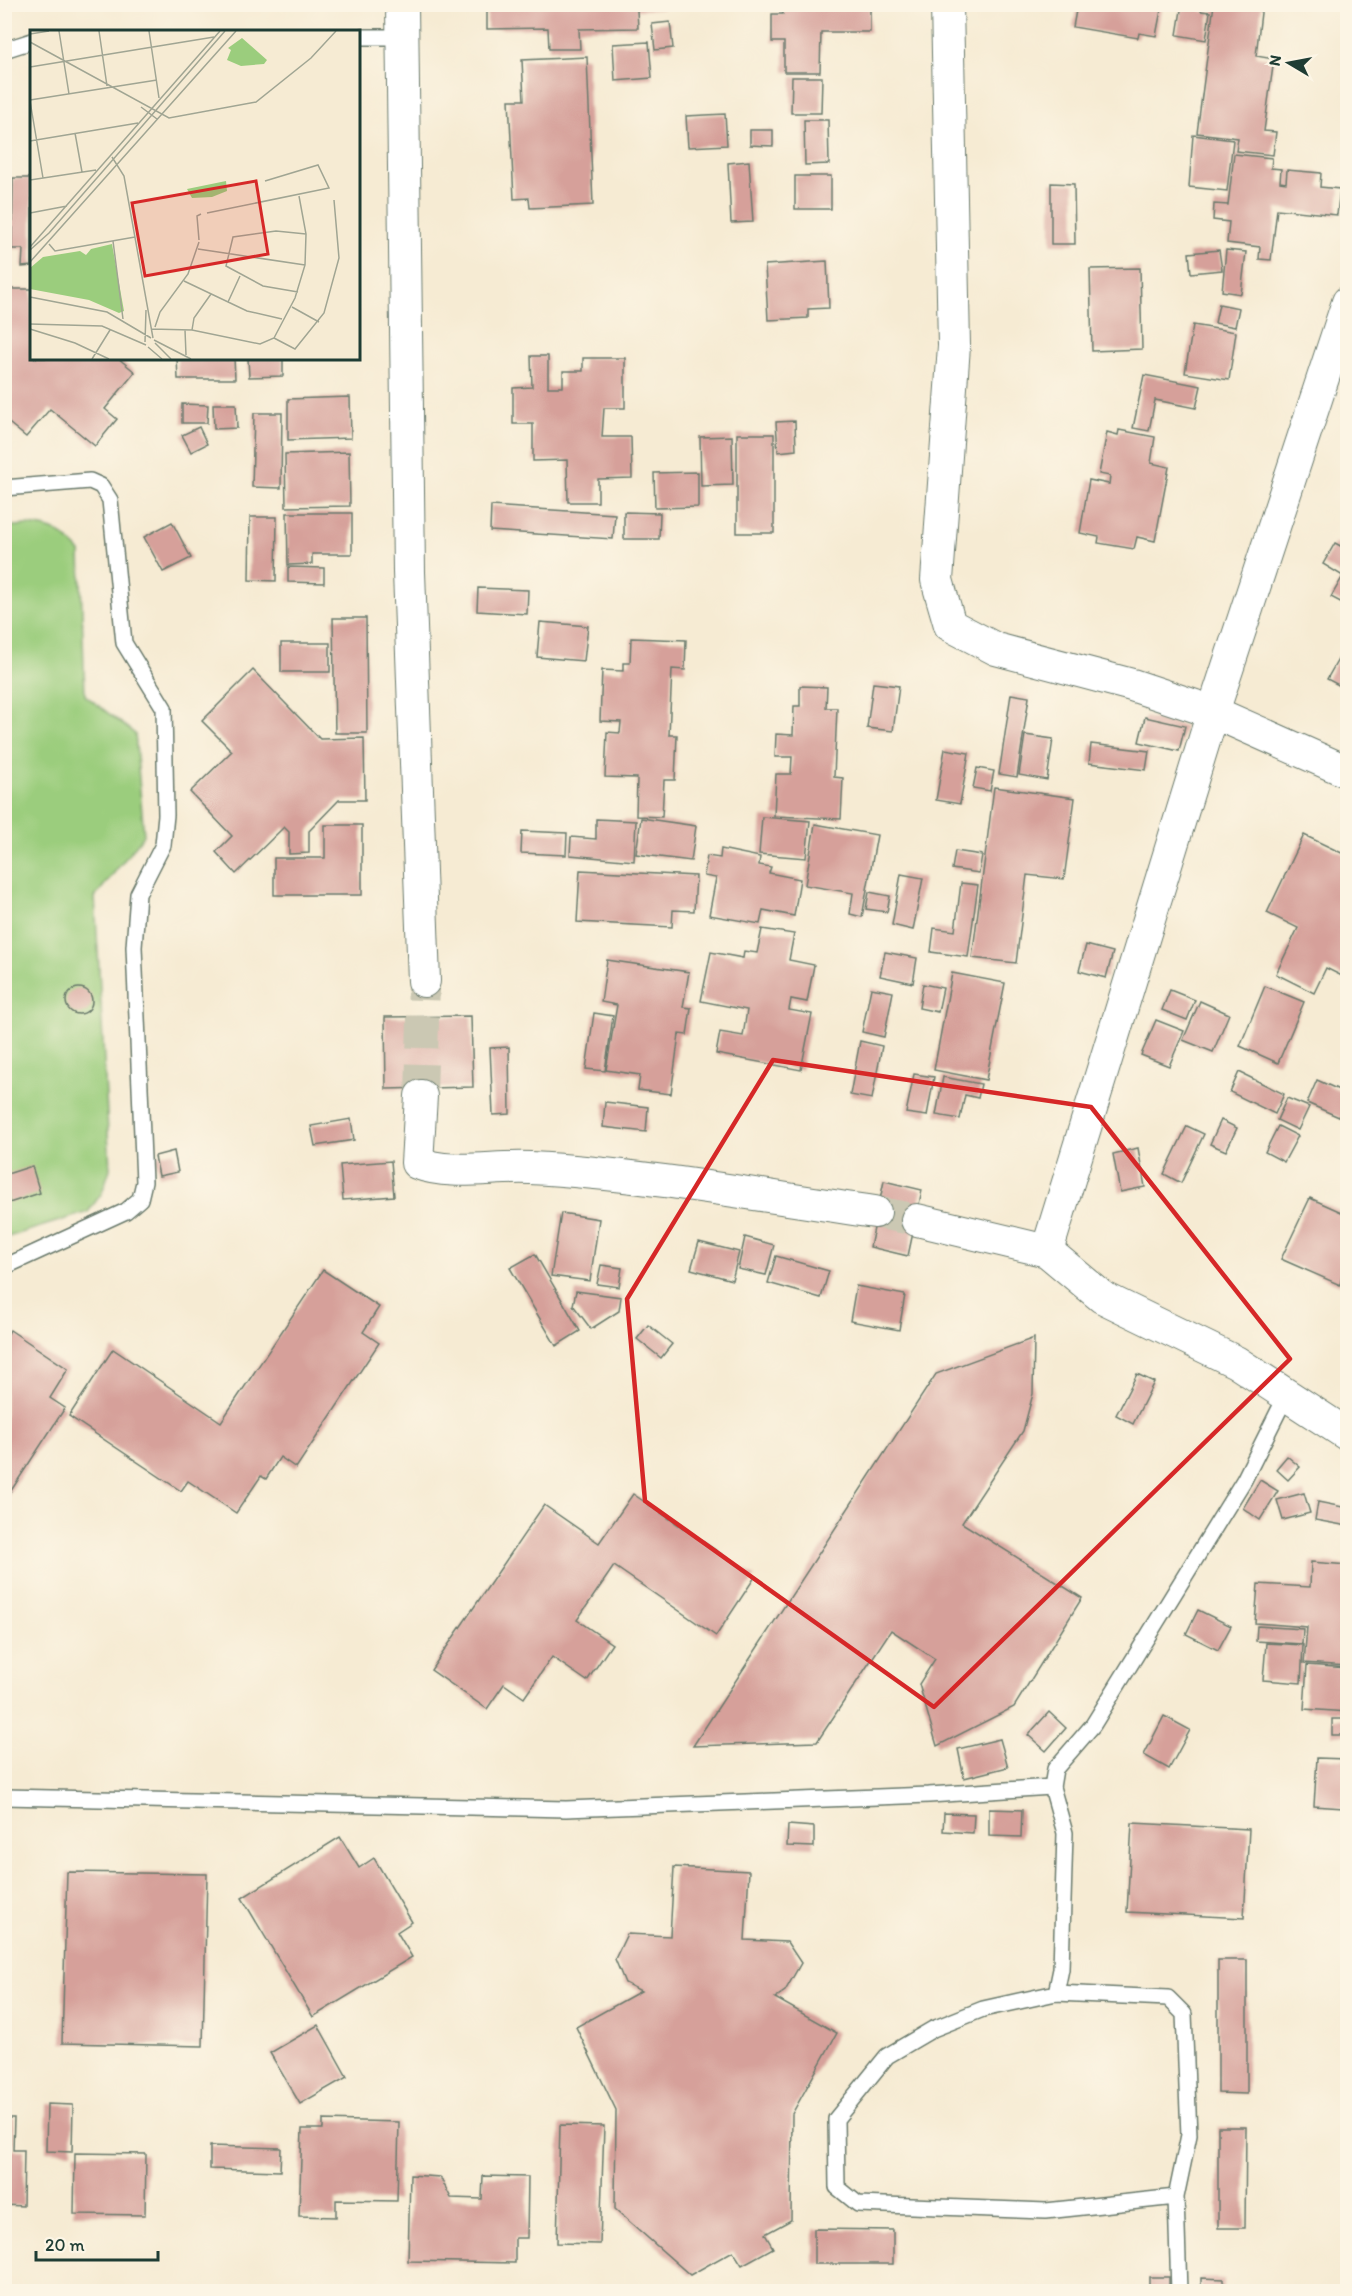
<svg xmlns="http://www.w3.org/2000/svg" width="1352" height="2296" font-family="Itim,sans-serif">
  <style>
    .green { fill: #9bcd7d; stroke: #5d8558; stroke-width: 1.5 }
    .building { fill: #d6a09a }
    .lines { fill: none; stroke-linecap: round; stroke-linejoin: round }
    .minor-tunnel { stroke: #cbc8b3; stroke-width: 32; stroke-dasharray: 32 16; stroke-linecap: butt }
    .service-casing { stroke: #6a7a6c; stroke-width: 18 }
    .minor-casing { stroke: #6a7a6c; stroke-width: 34 }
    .service { stroke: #fff; stroke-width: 15 }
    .minor { stroke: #fff; stroke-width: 32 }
    .marked { fill: none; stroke: #d62828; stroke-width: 4.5; stroke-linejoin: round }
    .inset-road { fill: none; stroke: #a0a593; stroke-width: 1.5 }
    .view { fill: #d62828; fill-opacity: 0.15; stroke: #d62828; stroke-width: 3 }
    .inset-edge { fill: none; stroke: #1f3d34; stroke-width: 3 }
  </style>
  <rect width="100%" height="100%" fill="#fcf5e5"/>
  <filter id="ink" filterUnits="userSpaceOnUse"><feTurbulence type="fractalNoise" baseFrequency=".0167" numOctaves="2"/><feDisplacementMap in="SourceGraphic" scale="12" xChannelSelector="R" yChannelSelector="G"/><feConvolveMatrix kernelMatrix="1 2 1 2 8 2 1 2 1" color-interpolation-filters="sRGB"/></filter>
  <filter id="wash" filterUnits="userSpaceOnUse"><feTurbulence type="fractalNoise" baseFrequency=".008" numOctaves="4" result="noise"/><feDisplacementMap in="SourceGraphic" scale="24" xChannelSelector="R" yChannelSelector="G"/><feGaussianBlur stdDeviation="1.35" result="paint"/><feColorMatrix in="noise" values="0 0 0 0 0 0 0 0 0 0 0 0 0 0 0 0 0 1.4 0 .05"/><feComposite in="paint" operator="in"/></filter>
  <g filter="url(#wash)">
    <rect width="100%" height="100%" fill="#f6ebd3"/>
    <!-- green -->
    <path class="green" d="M27,525c25,2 37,8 53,27l5,143 50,39 9,101 -49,62 15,272 -8,24 -14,19 -83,26 -1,-711z"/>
    <g id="blocks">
      <!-- building -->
      <g class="building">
        <path d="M487,4h176v5l-26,1 1,18 -59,1 1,20h-31l-1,-21 -61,1z"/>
        <path d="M783,4h87v28h-49l-1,40h-36v-30h-12v-28h11z"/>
        <path d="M1182,4h20l-1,7 9,1 -4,28 -29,-5z"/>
        <path d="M1214,4h48l-6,52 18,3 -10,72 12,1 -3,23 -37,-4 2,-13 -41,-5z"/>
        <path d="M1077,5h85l-6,31 -17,-3 -1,5 -65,-11z"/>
        <path d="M670,22l3,26 -18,2 -3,-26z"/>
        <path d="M649,42l3,36 -37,3 -2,-37z"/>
        <path d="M587,57l6,148 -63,3 -1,-10 -15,1 -5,-99h15l-2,-40z"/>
        <path d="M792,77h30l-1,36h-30z"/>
        <path d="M725,114l2,31 -39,2 -2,-31z"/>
        <path d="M804,120h24l1,44 -24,1z"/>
        <path d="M750,130h23v16l-23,-1z"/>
        <path d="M1193,135l40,5 -6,51 -38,-4z"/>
        <path d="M1234,154l38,4 -1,10 10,1 -1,13 6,1 1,-13 34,3 -1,14 20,2 -3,26 -60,-6 -6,51 -12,-1 1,-12 -33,-4 2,-21 -16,-2 1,-16 14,1z"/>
        <path d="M749,161l4,61 -22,1 -3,-60z"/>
        <rect x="795" y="176" width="36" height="33"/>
        <path d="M13,178h19v88l-10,1 1,-18h-11z"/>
        <path d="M1051,183l23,1 1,60h-24z"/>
        <path d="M1219,250l3,20 -31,3 -2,-20z"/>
        <path d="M1226,250l20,2 -5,42 -19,-3z"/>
        <path d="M827,261l2,47 -21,1v9l-40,2 -3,-55z"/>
        <path d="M1140,268l2,81 -50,2 -2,-82z"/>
        <path d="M4,289h28v69h86l17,14 -30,37 12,10 -22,27 -45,-37 -24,28 -22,-18z"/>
        <path d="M1219,304l20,4 -4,19 -20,-4z"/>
        <path d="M1193,325l43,7 -7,48 -44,-7z"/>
        <path d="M531,356h17v31h15v-16h20v-13h42v50h-21l-2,29h29l1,41 -34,1v23h-30l-1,-42 -34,1v-37h-20v-36l19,-1z"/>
        <path d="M177,358h57l1,21h-57z"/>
        <path d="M248,358h35v18l-34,1z"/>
        <path d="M1144,375l57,11 -5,22 -41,-8 -6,31 -16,-3z"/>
        <path d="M350,397l1,41 -63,2v-41z"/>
        <path d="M182,404l26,1 -1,18h-25z"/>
        <path d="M213,404h23l1,24 -23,1z"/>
        <path d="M254,413h28l-1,75 -29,-1z"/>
        <path d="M795,421l1,29 -18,2 -2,-30z"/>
        <path d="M199,427l8,17 -16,8 -9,-17z"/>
        <path d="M1119,430l36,7 -4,26 18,4 -14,74 -18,-4 -3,12 -36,-6 1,-6 -19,-4 9,-53 20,4 1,-8 -11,-2 8,-42 11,3z"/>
        <rect x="737" y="434" width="37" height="99"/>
        <path d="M732,436l1,49 -32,1 -1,-49z"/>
        <path d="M349,452l1,54 -64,1 -1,-53z"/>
        <path d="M698,472v35l-43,1 -1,-35z"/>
        <path d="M491,506l124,8 -2,25 -123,-8z"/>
        <path d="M624,512l36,1 -1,26h-35z"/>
        <path d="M287,513h65v41h-40v10l-24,1z"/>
        <path d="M250,517h27l-1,64 -27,-1z"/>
        <path d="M172,522l19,36 -28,14 -19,-35z"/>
        <path d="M1335,543l13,7v56l-17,-9 12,-21 -20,-12z"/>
        <path d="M288,567l36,1v15l-36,-1z"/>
        <path d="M478,588l50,2 -1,24 -50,-3z"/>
        <path d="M333,618h33l1,115h-32z"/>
        <path d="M540,622l48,4 -4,35 -47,-4z"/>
        <path d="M631,638l55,2 -1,30 -13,-1 -3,66h8l-2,45h-11l-2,37 -26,-1 1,-38 -32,-1 2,-45 13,1 1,-11 -21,-1 2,-51 21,1v-8h7z"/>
        <path d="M1348,642v48l-21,-11z"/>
        <rect x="281" y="643" width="49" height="29"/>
        <path d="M253,670l67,69 44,-1 1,62h-26l-30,31v22l-20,1v-22l-5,-5 -48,47 -20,-22 16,-16 -42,-44 42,-41 -30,-30z"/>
        <path d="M873,683l26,3 -6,45 -26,-3z"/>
        <path d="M800,686l27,1 -1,21h11l-3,69 9,1 -2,41 -67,-3 2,-42h15l1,-17h-17l1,-23 17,1 1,-29h6z"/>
        <path d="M1011,694l18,3 -12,80 -18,-3z"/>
        <path d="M1145,717l40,9 -6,25 -40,-9z"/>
        <path d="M1025,735l28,4 -6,41 -28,-5z"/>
        <path d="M1091,744l58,7 -3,19 -57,-7z"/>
        <path d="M945,749l24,4 -9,51 -24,-4z"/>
        <path d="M977,768l17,3 -4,20 -17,-3z"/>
        <path d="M994,787l81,11 -11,81 -37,-4 -11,88 -44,-5z"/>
        <path d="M762,817l48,4 -4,37 -47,-4z"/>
        <path d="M641,818l55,8 -5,35 -55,-7z"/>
        <path d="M596,819l40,2 -2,40 -64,-6 1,-18 25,2z"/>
        <path d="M815,824l62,11 -15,82 -12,-3 3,-21 -48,-8z"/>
        <path d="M325,825h37v70h-88v-37h51z"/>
        <path d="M522,831l45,2 -1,22 -45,-2z"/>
        <path d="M1304,835l44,21v123l-22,-11 -12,25 -38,-19 22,-46 -31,-15z"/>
        <path d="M721,849l39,8 -1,8 12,2 -2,6 31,6 -6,37 -31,-6 -3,14 -51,-9 7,-37 -12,-2 3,-20 13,2z"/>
        <path d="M955,851l27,4 -3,18 -27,-4z"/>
        <path d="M580,870l116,6 -2,35 -21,-1 -1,17 -95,-5z"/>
        <path d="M901,874l22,4 -10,52 -21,-5z"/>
        <path d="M961,883l17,2 -10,72 -37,-5 3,-24 21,3z"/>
        <path d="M869,892l21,4 -3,16 -21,-3z"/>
        <path d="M762,929l32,5 -5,26 25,5 -7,37 -16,-3 -2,11 23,4 -11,56 -85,-16 4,-22 23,4 4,-26 -46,-9 10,-49 32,6 1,-7 13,2z"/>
        <path d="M1086,945l27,7 -7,26 -27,-7z"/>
        <path d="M885,952l32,6 -4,25 -33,-7z"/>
        <path d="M607,960l82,12 -6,35 8,1 -4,27 -8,-1 -8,60 -33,-4 2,-15 -34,-5 11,-65 -16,-3z"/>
        <path d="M952,973l53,10 -19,97 -52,-10z"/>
        <path d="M923,984l20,4 -5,24 -19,-4z"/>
        <path d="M1265,986l39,16 -26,61 -38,-17z"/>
        <circle cx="79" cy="1001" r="13"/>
        <path d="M871,988l22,4 -9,45 -22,-5z"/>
        <path d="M1170,990l25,10 -8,20 -25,-10z"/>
        <path d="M1200,1001l29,13 -16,38 -30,-12z"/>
        <path d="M594,1013l19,3 -8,55 -19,-2z"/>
        <path d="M471,1016l2,71 -87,2 -1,-72z"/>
        <path d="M1156,1020l28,11 -15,35 -28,-11z"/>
        <path d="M860,1041l22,5 -10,53 -22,-4z"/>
        <path d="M509,1047l1,67 -17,1 -3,-67z"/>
        <path d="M1239,1072l45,22 -9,20 -45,-22z"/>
        <path d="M914,1074l20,3 -7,39 -21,-3z"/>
        <path d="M943,1077l38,7 -3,14 -13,-3 -5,24 -24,-4z"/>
        <path d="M1317,1080l31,14v27l-41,-18z"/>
        <path d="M1287,1098l22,9 -11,23 -21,-10z"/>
        <path d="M605,1102l43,5 -2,25 -43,-5z"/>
        <path d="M351,1119l3,21 -39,6 -4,-20z"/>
        <path d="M1221,1120l16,8 -11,23 -16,-7z"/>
        <path d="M1187,1126l17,8 -23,49 -17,-9z"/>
        <path d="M1278,1126l20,10 -14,26 -19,-10z"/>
        <path d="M1138,1148l7,39 -25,5 -7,-38z"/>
        <path d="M174,1151l4,21 -19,4 -4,-20z"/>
        <path d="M391,1161l3,35 -51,4 -3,-35z"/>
        <path d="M32,1166l8,27 -31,10 -5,-28z"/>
        <path d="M884,1181l38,9 -14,66 -38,-9z"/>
        <path d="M1310,1198l38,17v32l-8,38 -59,-26z"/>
        <path d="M561,1213l38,6 -9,62 -39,-5z"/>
        <path d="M745,1237l29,8 -8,30 -28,-6z"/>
        <path d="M699,1242l40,10 -7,28 -41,-11z"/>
        <path d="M535,1254l45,77 -24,15 -46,-78z"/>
        <path d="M776,1256l53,15 -8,27 -53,-15z"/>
        <path d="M601,1265l21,3 -3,19 -22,-3z"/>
        <path d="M323,1270l56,37 -16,25 16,11 -83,125 -16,-11 -14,22 -5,-3 -25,37 -48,-32 -7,10 -112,-75 44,-67 108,73z"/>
        <path d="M856,1286l49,9 -6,35 -49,-9z"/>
        <path d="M576,1291l45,6 -2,14 -28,18 -18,-24z"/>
        <path d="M648,1325l24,19 -11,14 -24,-19z"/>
        <path d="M10,1330l58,39 -18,29 15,10 -60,92v-161z"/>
        <path d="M1034,1338l-1,56 -10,37 -61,92 120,75 -68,109 -77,39 -18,-62 16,-25 -44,-29 -74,112 -124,4 243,-372z"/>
        <path d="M1137,1374l17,8 -21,42 -17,-9z"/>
        <path d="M1287,1456l13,11 -12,13 -12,-11z"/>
        <path d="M1260,1480l18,11 -18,29 -17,-12z"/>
        <path d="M1304,1493l6,20 -27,7 -6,-20z"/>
        <path d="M633,1494l122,83 -39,59 -102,-70 -37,54 35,24 -25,37 -35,-24 -28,41 -20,-14 -17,25 -56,-39 113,-165 55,38z"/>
        <path d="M1318,1502l30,6v18l-33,-6z"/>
        <path d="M1311,1562l37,3v101l-44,-3 3,-36 -52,-4 3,-39 52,3z"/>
        <path d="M1198,1610l33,16 -13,24 -32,-16z"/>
        <path d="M1257,1626l46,3 -1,15 -46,-3z"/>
        <path d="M1266,1643l37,2 -2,38 -38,-3z"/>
        <path d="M1307,1665l41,3v44l-44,-3z"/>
        <path d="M1049,1712l17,16 -20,23 -18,-16z"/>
        <path d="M1164,1716l26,14 -21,39 -25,-14z"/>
        <rect x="1332" y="1719" width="16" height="16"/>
        <path d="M1000,1739l8,28 -44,11 -6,-29z"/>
        <path d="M1317,1758l29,1 -3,49 -29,-2z"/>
        <path d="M989,1809l33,1 -1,27 -32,-1z"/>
        <path d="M944,1813l30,1 -1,19 -30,-2z"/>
        <path d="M1132,1823l117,6 -5,89 -117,-6z"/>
        <path d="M788,1825l26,2v20l-27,-1z"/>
        <path d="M340,1837l19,31 15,-10 38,64 -15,10 15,25 -99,60 -71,-119z"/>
        <path d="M674,1867l75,4 -4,69 42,2 14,21 -16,28 -10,7 62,35 -45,81 -1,106 -26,14 8,14 -31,17 -9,-14 -43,24 -75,-66 1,-99 -40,-83 65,-36 -16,-8 -10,-24 12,-25 43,2z"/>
        <path d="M67,1872l140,2 -4,172 -141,-3z"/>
        <path d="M1218,1960h29v134l-29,-1z"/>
        <path d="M318,2025l29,52 -47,27 -30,-51z"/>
        <path d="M47,2104l26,1 -1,47 -26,-1z"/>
        <path d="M4,2118h10l-1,32h11l-1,56 -19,-1z"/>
        <path d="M323,2120l76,2 -2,79 -61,-1v17l-37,-1 3,-87h21z"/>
        <path d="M560,2125l44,1 -4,118 -43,-1z"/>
        <path d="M1218,2127h28l-1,101h-27z"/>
        <path d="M210,2146l71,2 -1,23 -70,-2z"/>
        <path d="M75,2153l71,1 -1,61 -71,-1z"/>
        <path d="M410,2175l30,2 11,21 31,1 1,-23 45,1 -1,61h-12v25l-107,-2z"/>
        <path d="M814,2229l79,1v34h-79z"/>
        <rect x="1149" y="2277" width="20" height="15"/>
        <path d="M1201,2278l23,1v13h-23z"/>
      </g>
    </g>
  </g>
  <g filter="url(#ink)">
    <use href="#blocks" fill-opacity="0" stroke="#6a7a6c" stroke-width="1.5"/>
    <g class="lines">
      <!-- minor-tunnel -->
      <g class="minor-tunnel">
        <path d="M421,1096l3,-115"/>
        <path d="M875,1212l42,8"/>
      </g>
      <defs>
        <g id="service">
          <path d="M358,37h44"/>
          <path d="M4,50l28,-9"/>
          <path d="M4,488l86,-7 11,5 9,14 14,143 40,65 2,107 -3,30 -25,49 -4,53 10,235 -4,17 -14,12 -122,56"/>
          <path d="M4,1797l562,12 363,-14 123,-8"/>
          <path d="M1056,1993l5,-24 4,-136 -13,-46 3,-18 38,-44 151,-245 43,-86"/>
          <path d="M1176,2197l-130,14 -188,-7 -21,-17 -1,-68 51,-63 46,-27 50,-20 73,-16 112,5 16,16 5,121 -13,62 3,95"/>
        </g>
        <g id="minor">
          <path d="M402,4l7,568 15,409"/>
          <path d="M947,4l7,342 -17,234 13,45 46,24 136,36 81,27 135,60"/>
          <path d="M421,1096l-4,67c35,13 76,3 113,5 115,6 231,28 345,44"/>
          <path d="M917,1220l130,31 55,46 134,65 112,73"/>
          <path d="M1047,1251l166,-539 135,-410"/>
        </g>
      </defs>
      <!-- service casing -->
      <use href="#service" class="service-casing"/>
      <!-- minor casing -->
      <use href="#minor" class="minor-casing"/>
      <!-- service -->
      <use href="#service" class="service"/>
      <!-- minor -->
      <use href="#minor" class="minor"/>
    </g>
  </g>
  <!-- marked area -->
  <path class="marked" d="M773,1060l318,47 199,252 -356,348 -289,-206 -18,-202z"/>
  <!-- overview -->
  <g transform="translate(30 30)">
    <rect width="330" height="330" fill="#f6ebd3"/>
    <path d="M212,8l25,22 -3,4 -23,2 -14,-6 4,-10 -3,-2zM196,151l1,10 -15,6 -20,1 -5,-9zM82,214l12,67 -5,2 -30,-13 -59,-11v-21l13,-11 37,-6 6,4 5,-6z" fill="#9bcd7d"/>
    <path class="inset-road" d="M29,1l10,63M69,1l8,55M119,1l10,67M0,4l19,-3M0,12l139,76 87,-16 55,-44 25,-27M0,37l184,-30M0,70l127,-20M0,71l13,77M111,77l16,12M45,103l7,39M0,111l108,-18M82,127l12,19 29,162M0,150l66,-10M0,183l37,-7M177,183l122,-25 -11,-23 -53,16M169,210l-2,-24 4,-2M83,211l10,78M19,214l6,7 80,-14M0,217l190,-216M168,219l107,16M0,220l19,-17 176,-202M0,232l206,-231M154,251l63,30 35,8M268,262l-35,-6 -37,-20 7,-29 43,-6 30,3M0,267l77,15 44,26M198,272l12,-26M262,277l27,15M0,294l72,2 44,19M125,297l5,-15 28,-38 11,-32M0,299l45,14 34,16M121,299l41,1 68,14 14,-6 21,-40 10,-33 1,-31 -7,-38M155,300l1,25M162,300l2,-12 17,-24M244,308l21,11 29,-36 15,-55 -5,-58M124,310l37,19M115,312l1,-32M125,313l16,16M118,317l14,12M62,329l18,-29"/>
    <path class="view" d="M226,151l12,73 -123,22 -13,-73z"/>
    <rect width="330" height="330" class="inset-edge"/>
  </g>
  <!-- margin -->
  <rect width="1352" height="2296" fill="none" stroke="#fcf5e5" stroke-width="24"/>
  <!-- north arrow -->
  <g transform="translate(1289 63) rotate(280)" stroke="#fcf5e5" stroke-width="4.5" paint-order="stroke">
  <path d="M0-4.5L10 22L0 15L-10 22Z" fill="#1f3d34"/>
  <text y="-9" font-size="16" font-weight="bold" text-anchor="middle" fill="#1f3d34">N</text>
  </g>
  <!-- scale -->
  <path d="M36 2251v9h122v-9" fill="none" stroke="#1f3d34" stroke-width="3"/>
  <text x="45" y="2251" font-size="18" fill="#1f3d34" stroke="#fcf5e5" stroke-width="4.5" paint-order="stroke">20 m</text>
</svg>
